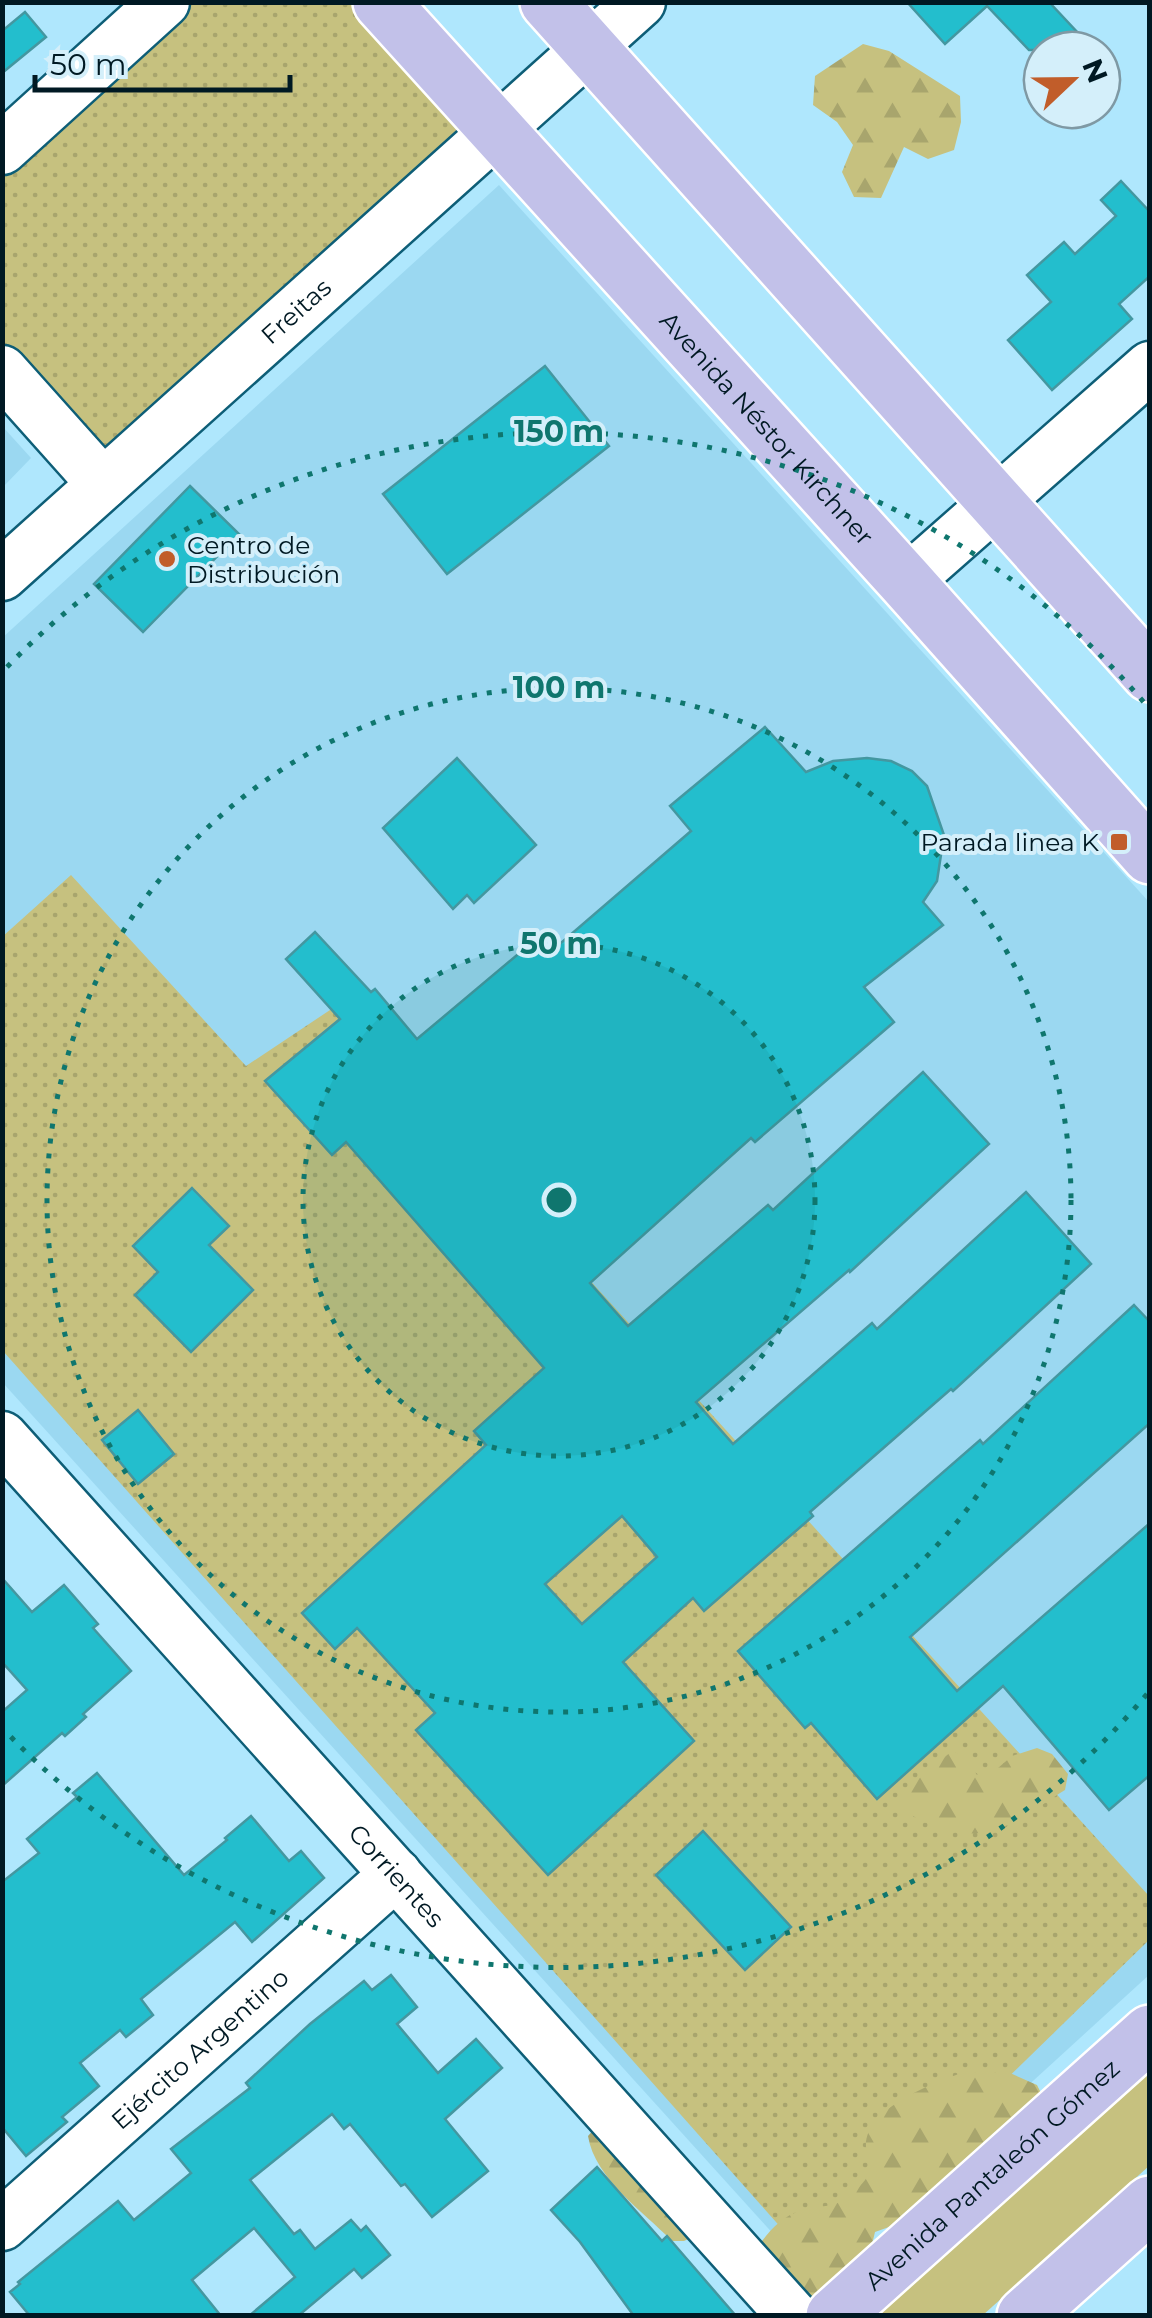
<svg xmlns="http://www.w3.org/2000/svg" width="1152" height="2318" font-family="Montserrat,sans-serif">
  <style>
    .built { fill: #9bd8f1 }
    .grass { fill: url(#grass-dots) }
    .forest { fill: url(#forest-firs) }
    .park { fill: #c6c17f }
    .building { fill: #23becd; stroke: #4497a0; stroke-width: 2.5; fill-rule: evenodd }
    .lines { fill: none; stroke-linecap: round; stroke-linejoin: round }
    .minor-casing { stroke: #0e5e77; stroke-width: 55 }
    .major-casing { stroke: #fff; stroke-width: 60 }
    .minor { stroke: #fff; stroke-width: 50 }
    .major { stroke: #c2c1e9; stroke-width: 55 }
    .ring { fill: none; stroke: #0f766e; stroke-width: 5; stroke-dasharray: 5 10 }
    .poi-dot { fill: #c15d2a; stroke: #d4effa; stroke-width: 4 }
    .labels { text-anchor: middle; dominant-baseline: central; stroke-width: 8; stroke-linejoin: round; paint-order: stroke }
    .street-label { font-size: 25px; fill: #001923; stroke: #d4effa }
    .poi-label { font-size: 25px; fill: #001923; stroke: #d4effa; text-anchor: start }
    .centre { fill: #0f766e; stroke: #d4effa; stroke-width: 5 }
    .ring-label { font-size: 30px; text-anchor: middle; font-weight: bold; fill: #0f766e; stroke: #d4effa; stroke-width: 8; stroke-linejoin: round; paint-order: stroke }
  </style>
  <defs>
    <pattern id="grass-dots" width="8" height="8" patternUnits="userSpaceOnUse" patternTransform="scale(2.5)"><rect width="8" height="8" fill="#c6c17f"/><path d="M2 2h.1M6 6h.1" fill="none" stroke="#a8a56d" stroke-width="1.8" stroke-linecap="round"/></pattern>
    <pattern id="forest-firs" width="22" height="20" patternUnits="userSpaceOnUse" patternTransform="scale(2.5)"><rect width="22" height="20" fill="#c6c17f"/><path d="M5 1l3.5 6h-7zM16 11l3.5 6h-7z" fill="#a8a56d"/></pattern>
  </defs>
  <rect width="100%" height="100%" fill="#afe7fd"/>
  <!-- built -->
  <g class="built">
    <path d="M499,185l650,717v1073l-334,305 -812,-897 -1,-745z"/>
    <path d="M3,427l28,31 -28,29z"/>
  </g>
  <!-- grass -->
  <g class="grass">
    <path d="M177,3h193l113,126 -379,339 -101,-113 -1,-195z"/>
    <path d="M71,875l175,191 93,-62 810,892v44l-334,326 -812,-915 -1,-414z"/>
  </g>
  <!-- forest -->
  <g class="forest">
    <path d="M863,44l26,7 71,45 1,26 -7,28 -26,9 -24,-12 -23,51 -27,-1 -12,-25 11,-27 -16,-23 -24,-17 2,-29z"/>
    <path d="M1037,1748l15,6 16,20 -3,16c-23,14 -50,36 -77,42 -29,6 -68,-8 -89,-26l6,-16 47,-39 12,5 13,19 14,-1 21,-18z"/>
    <path d="M964,2072l46,1 27,12 5,10 -125,122 -42,15 -18,74 -61,-7 -39,-51c12,-17 24,-32 46,-38 20,-6 31,0 49,-17 10,-8 20,-18 19,-31 -1,-5 -4,-10 -5,-15 -2,-39 68,-64 98,-75z"/>
    <path d="M596,2127l99,109 -11,5h-12c-29,-30 -77,-62 -84,-105z"/>
  </g>
  <!-- park -->
  <path class="park" d="M1149,2061v105l-166,149 -117,1z"/>
  <!-- building -->
  <g class="building">
    <path d="M907,2h142l45,48h-65l-42,-44 -42,38z"/>
    <path d="M25,12l21,25 -44,36v-42z"/>
    <path d="M1121,181l29,31v64l-31,28 13,15 -80,71 -44,-50 43,-38 -24,-27 37,-33 11,12 41,-38 -15,-16z"/>
    <path d="M545,366l64,80 -162,128 -64,-80z"/>
    <path d="M190,486l49,48 -96,98 -49,-48z"/>
    <path d="M765,727l41,45 27,-11 34,-3 24,3 21,10 15,15 17,49 -7,46 -14,21 20,23 -79,62 30,35 -139,120 -4,-4 -161,145 38,43 140,-121 5,5 150,-138 66,72 -139,128 -1,-2 -153,132 37,42 139,-121 5,6 149,-137 65,72 -138,127 -2,-2 -141,123 3,4 -109,95 -11,-13 -70,64 71,79 -146,134 -132,-145 19,-17 -78,-85 -22,21 -33,-36 184,-168 -12,-14 70,-63 -198,-226 -14,13 -67,-74 75,-62 -54,-60 29,-27 56,60 4,-3 42,50 118,-99 12,15 144,-124 -21,-25zM622,1516l35,41 -75,67 -37,-40z"/>
    <path d="M457,758l79,87 -62,58 -7,-8 -14,14 -70,-81z"/>
    <path d="M192,1188l37,38 -20,19 44,45 -62,62 -56,-57 23,-23 -25,-26z"/>
    <path d="M1134,1305l16,17v101l-240,214 47,54 193,-168v252l-41,35 -106,-124 -126,113 -66,-76 -6,5 -67,-77 242,-211 3,4z"/>
    <path d="M138,1410l36,44 -36,30 -36,-44z"/>
    <path d="M2,1578l30,34 32,-27 34,39 -5,4 38,43 -48,43 3,3 -21,19 -3,-3 -60,53v-74l25,-22 -25,-28z"/>
    <path d="M97,1773l87,102 43,-35 -2,-2 26,-22 38,45 12,-10 23,27 -72,64 -17,-20 -94,77 12,16 -27,22 -6,-7 -40,33 19,23 -37,31 5,5 -41,34 -24,-29v-245l37,-29 -12,-14 50,-42 -4,-4z"/>
    <path d="M703,1831l88,96 -46,43 -89,-95z"/>
    <path d="M391,1975l26,32 -20,17 41,49 38,-34 26,29 -57,51 43,52 -56,46 -27,-33 -4,2 -51,-62 -6,5 -12,-15 -82,66 44,54 6,-4 15,19 36,-29 10,11 5,-5 24,29 -28,23 -8,-9 -56,47h-49l46,-39 -41,-49 -62,52 29,36h-191l-20,-24 10,-8 -2,-2 100,-81 16,19 57,-47 -20,-24 79,-61 -4,-5 64,-59 54,-43 8,9z"/>
    <path d="M597,2167l65,74 5,-5 69,80h-102l-54,-74 -29,-32z"/>
  </g>
  <g class="lines">
    <defs>
      <g id="minor">
        <path d="M2,149l162,-147"/>
        <path d="M2,371l101,113"/>
        <path id="s1" d="M2,575l638,-573"/>
        <path d="M906,582l244,-215"/>
        <path id="s2" d="M2,1437l791,879"/>
        <path id="s3" d="M2,2225l394,-351"/>
      </g>
      <g id="major">
        <path id="s4" d="M381,2l525,580 244,274"/>
        <path d="M548,2l602,672"/>
        <path id="s5" d="M834,2316l316,-283"/>
        <path d="M1025,2316l125,-112"/>
      </g>
    </defs>
    <!-- minor casing -->
    <use href="#minor" class="minor-casing"/>
    <!-- major casing -->
    <use href="#major" class="major-casing"/>
    <!-- minor -->
    <use href="#minor" class="minor"/>
    <!-- major -->
    <use href="#major" class="major"/>
  </g>
  <!-- distance rings -->
  <circle cx="559" cy="1200" r="256" fill="#0f766e" fill-opacity=".12"/>
  <g class="ring">
    <circle cx="559" cy="1200" r="256"/>
    <circle cx="559" cy="1200" r="512"/>
    <path d="M1147 1694A768 768 0 0 1 7 1733M7 667A768 768 0 0 1 1147 706"/>
  </g>
  <!-- markers -->
  <g class="poi-dot">
    <circle cx="167" cy="559" r="10"/>
    <rect x="1109" y="832" width="20" height="20" rx="5"/>
  </g>
  <g class="labels">
    <!-- street labels -->
    <g class="street-label">
      <text stroke="none"><textPath href="#s1" startOffset="395">Freitas</textPath></text>
      <text stroke="none"><textPath href="#s4" startOffset="575">Avenida Néstor Kirchner</textPath></text>
      <text stroke="none"><textPath href="#s2" startOffset="590">Corrientes</textPath></text>
      <text stroke="none"><textPath href="#s3" startOffset="265">Ejército Argentino</textPath></text>
      <text stroke="none"><textPath href="#s5" startOffset="212">Avenida Pantaleón Gómez</textPath></text>
    </g>
    <!-- poi labels -->
    <g class="poi-label">
      <text x="187" y="545">Centro de<tspan x="187" dy="29">Distribución</tspan></text>
      <text x="1099" y="842" text-anchor="end">Parada linea K</text>
    </g>
  </g>
  <circle cx="559" cy="1200" r="15" class="centre"/>
  <g class="ring-label">
    <text x="559" y="442">150 m</text>
    <text x="559" y="698">100 m</text>
    <text x="559" y="954">50 m</text>
  </g>
  <!-- border -->
  <rect width="1152" height="2318" fill="none" stroke="#001923" stroke-width="10"/>
  <!-- north arrow -->
  <g transform="translate(1072 80) rotate(68)"><circle r="48" fill="#d4effa" stroke="#7f99a4" stroke-width="2.5"/>
  <path d="M0-8L18 38L0 25L-18 38Z" fill="#c15d2a"/>
  <text y="-15" font-size="28" font-weight="bold" text-anchor="middle" fill="#001923">N</text>
  </g>
  <!-- scale -->
  <path d="M35 75v15h255v-15" fill="none" stroke="#001923" stroke-width="5"/>
  <text x="50" y="75" font-size="30" fill="#001923" stroke="#d4effa" stroke-width="8" paint-order="stroke">50 m</text>
</svg>
